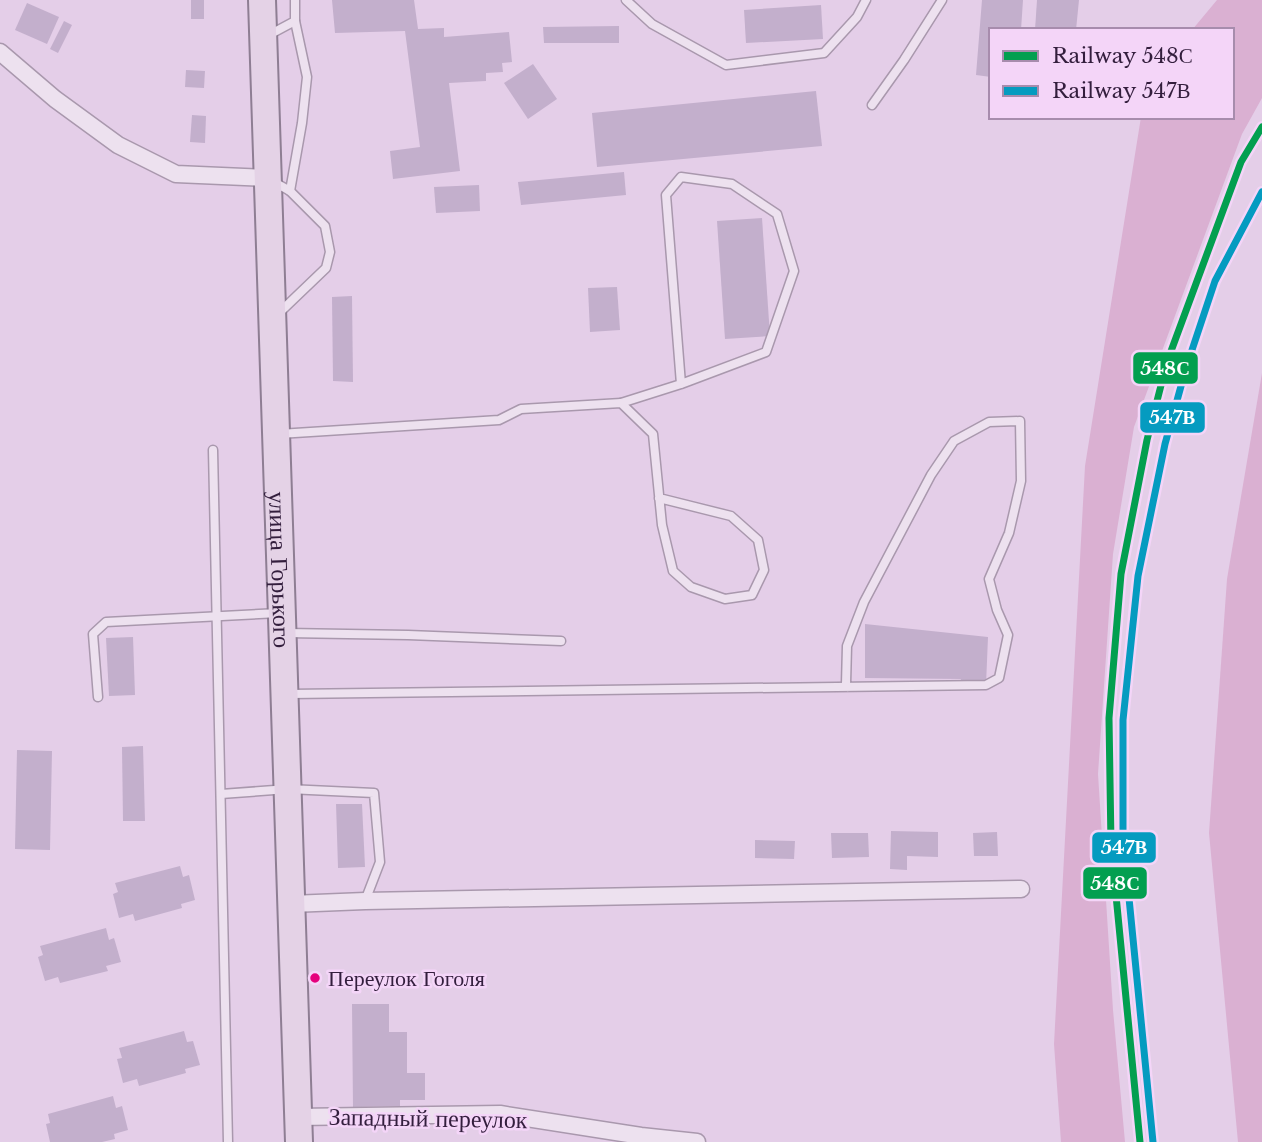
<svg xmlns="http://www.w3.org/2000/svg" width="1262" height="1142" font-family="'Libre Baskerville',serif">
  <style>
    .green { fill: #dab0d2 }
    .building { fill: #c3afcc }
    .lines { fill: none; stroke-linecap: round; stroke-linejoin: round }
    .service-casing { stroke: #a998ad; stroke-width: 11 }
    .minor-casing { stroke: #a998ad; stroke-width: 19 }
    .primary-casing { stroke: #8e7e93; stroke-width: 30 }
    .service { stroke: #ede1ef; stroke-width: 8 }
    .minor { stroke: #ede1ef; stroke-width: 16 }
    .primary { stroke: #e4d2e6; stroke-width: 26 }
    .rail-1-casing { stroke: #f4d5f8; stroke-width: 12 }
    .rail-2-casing { stroke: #f4d5f8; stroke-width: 12 }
    .rail-1 { stroke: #039f50; stroke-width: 7 }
    .rail-2 { stroke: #059bc0; stroke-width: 7 }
    .bus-dot { fill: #e5007d; stroke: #f4d5f8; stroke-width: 2.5 }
    .labels { text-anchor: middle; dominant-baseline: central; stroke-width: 5; stroke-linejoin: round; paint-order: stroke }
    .bus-label { font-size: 22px; fill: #331e3d; stroke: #f4d5f8; text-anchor: start }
    .street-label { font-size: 24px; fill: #331e3d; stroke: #f4d5f8 }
    .line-badge { stroke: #f4d5f8; stroke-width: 2.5 }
    .badge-label { font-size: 19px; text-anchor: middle; font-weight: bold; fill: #fff }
  </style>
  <rect width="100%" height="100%" fill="#e4cee8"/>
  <!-- green -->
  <g class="green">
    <path d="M1217,0h45v98l-20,36 -108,293 -21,127 -15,220 15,236 12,132h-64l-7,-98 31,-578 56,-349h91v-87h-40z"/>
    <path d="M1262,373v769h-24l-29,-309 18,-254z"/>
  </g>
  <!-- building -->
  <g class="building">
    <rect x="191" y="0" width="13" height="19"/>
    <path d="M332,0h82l4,29 26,-1v9l65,-5 3,30 -10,1 1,9 -17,1v8l-37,2 11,88 -67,8 -3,-28 30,-4 -15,-116 -70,2z"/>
    <path d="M982,0h41l-2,30h-30v47l-15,-2z"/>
    <path d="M1037,0h42l-3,30h-41z"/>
    <path d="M27,3l32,14 -12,27 -32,-14z"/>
    <path d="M821,5l2,34 -77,4 -2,-33z"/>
    <path d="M64,21l8,4 -14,28 -8,-4z"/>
    <path d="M619,26v17h-75l-1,-16z"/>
    <path d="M533,64l24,35 -29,20 -24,-36z"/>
    <path d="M186,70l19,1 -1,17 -19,-1z"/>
    <path d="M816,91l6,55 -225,21 -5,-54z"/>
    <path d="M192,115l14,1 -1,27 -15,-1z"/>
    <path d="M624,172l2,23 -105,10 -3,-23z"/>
    <path d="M479,185l1,26 -44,2 -2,-26z"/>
    <path d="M762,218l8,118 -45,3 -8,-118z"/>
    <path d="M617,287l3,43 -30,2 -2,-44z"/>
    <path d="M352,296l1,86 -20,-1 -1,-84z"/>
    <path d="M865,624l123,13 -2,48 -27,1 2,-7 -96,-1z"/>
    <path d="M133,637l2,58 -26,1 -3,-58z"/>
    <path d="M143,746l2,75h-22l-1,-74z"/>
    <path d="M17,750l35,1 -2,99 -35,-1z"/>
    <path d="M336,804h26l3,63 -27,1z"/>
    <path d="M891,831l47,1v25l-31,-1v14l-17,-1z"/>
    <path d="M997,832l1,24h-24l-1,-23z"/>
    <path d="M831,833h37l1,24 -37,1z"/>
    <path d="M755,840l40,1 -1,18 -39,-1z"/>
    <path d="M180,866l3,11 6,-2 6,25 -14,4 1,4 -47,13 -2,-7 -14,4 -6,-24 5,-2 -3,-9z"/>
    <path d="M106,928l3,12 5,-2 7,24 -15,4 2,5 -48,12 -2,-6 -13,4 -7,-24 5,-2 -3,-9z"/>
    <path d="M352,1004h37v28h18v41h18v27h-25v6l-47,1z"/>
    <path d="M184,1031l3,11 6,-1 7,24 -15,4 1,4 -47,13 -2,-7 -14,4 -6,-24 5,-1 -3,-10z"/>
    <path d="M113,1096l3,12 6,-2 6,24 -14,4 1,5 -13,3h-52l-4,-18 4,-1 -2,-9z"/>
  </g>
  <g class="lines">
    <defs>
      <g id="service">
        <path d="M626,0l26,24 74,41 98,-12 33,-36 9,-17"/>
        <path d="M267,36l28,-15v-21"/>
        <path d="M872,105l32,-45 38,-60"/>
        <path d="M274,182l16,9 35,35 5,26 -4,16 -47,45"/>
        <path d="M290,191l12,-68 5,-46 -12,-56"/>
        <path d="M621,403l60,-19 85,-32 28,-81 -17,-57 -45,-30 -51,-7 -15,18 15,189"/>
        <path d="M279,434l220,-14 22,-11 100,-6 32,31 9,91 11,46 18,16 34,12 27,-4 12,-25 -6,-30 -27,-24 -72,-18"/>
        <path d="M213,450l15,692"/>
        <path d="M287,633l121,2 153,6"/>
        <path d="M290,694c232,-3 464,-6 696,-9l13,-7 9,-43 -11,-25 -8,-31 20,-46 12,-52 -1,-60 -31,1 -35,19 -23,34 -67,127 -17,44 -1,38 2,3"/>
        <path d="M98,697l-5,-63 13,-12 173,-9"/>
        <path d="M221,794l67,-5 86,4 6,69 -15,39"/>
      </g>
      <g id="minor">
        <path d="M0,52l55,47 63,46 58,29 91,4"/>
        <path d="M291,904l74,-3 656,-12"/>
        <path d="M298,1117l202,-3 141,22 56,6"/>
      </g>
      <g id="primary">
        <path id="s1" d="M262,0l37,1142"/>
      </g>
    </defs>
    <!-- service casing -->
    <use href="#service" class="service-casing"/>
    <!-- minor casing -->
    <use href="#minor" class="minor-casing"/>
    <!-- primary casing -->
    <use href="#primary" class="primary-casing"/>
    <!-- service -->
    <use href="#service" class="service"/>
    <!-- minor -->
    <use href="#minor" class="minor"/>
    <!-- primary -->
    <use href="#primary" class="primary"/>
    <defs>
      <path id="rail-1" d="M1140,1142l-29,-298 -2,-126 12,-144 26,-134 20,-78 74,-200 21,-35"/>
      <path id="rail-2" d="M1153,1142l-30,-305v-117l15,-144 27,-132 21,-76 29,-87 47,-89"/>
    </defs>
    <!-- rail-1 casing -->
    <use href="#rail-1" class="rail-1-casing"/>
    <!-- rail-2 casing -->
    <use href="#rail-2" class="rail-2-casing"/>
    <!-- rail-1 -->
    <use href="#rail-1" class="rail-1"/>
    <!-- rail-2 -->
    <use href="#rail-2" class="rail-2"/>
  </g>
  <!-- markers -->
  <circle class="bus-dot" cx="315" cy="978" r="6"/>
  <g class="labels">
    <!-- bus labels -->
    <g class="bus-label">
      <text x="328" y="978">Переулок Гоголя</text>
    </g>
    <!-- street labels -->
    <g class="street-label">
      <text stroke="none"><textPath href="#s1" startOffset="570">улица Горького</textPath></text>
      <text transform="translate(428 1118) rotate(1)">Западный переулок</text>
    </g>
  </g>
  <g class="line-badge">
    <rect x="1132" y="351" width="67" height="34" rx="7" fill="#039f50"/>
    <rect x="1139" y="401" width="67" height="33" rx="7" fill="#059bc0"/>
    <rect x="1091" y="831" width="66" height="33" rx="7" fill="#059bc0"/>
    <rect x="1082" y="866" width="66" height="34" rx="7" fill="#039f50"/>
  </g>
  <g class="badge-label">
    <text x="1165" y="375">548С</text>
    <text x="1172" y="424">547В</text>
    <text x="1124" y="854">547В</text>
    <text x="1115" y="890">548С</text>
  </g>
  <!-- legend -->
  <rect x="989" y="28" width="245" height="91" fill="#f4d5f8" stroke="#a78cad" stroke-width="2"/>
  <rect x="1003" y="51" width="35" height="10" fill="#039f50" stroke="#a78cad" stroke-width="2"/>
  <text x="1052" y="63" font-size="21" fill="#331e3d">Railway 548С</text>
  <rect x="1003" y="86" width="35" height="10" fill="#059bc0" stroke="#a78cad" stroke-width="2"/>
  <text x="1052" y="98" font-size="21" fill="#331e3d">Railway 547В</text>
</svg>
